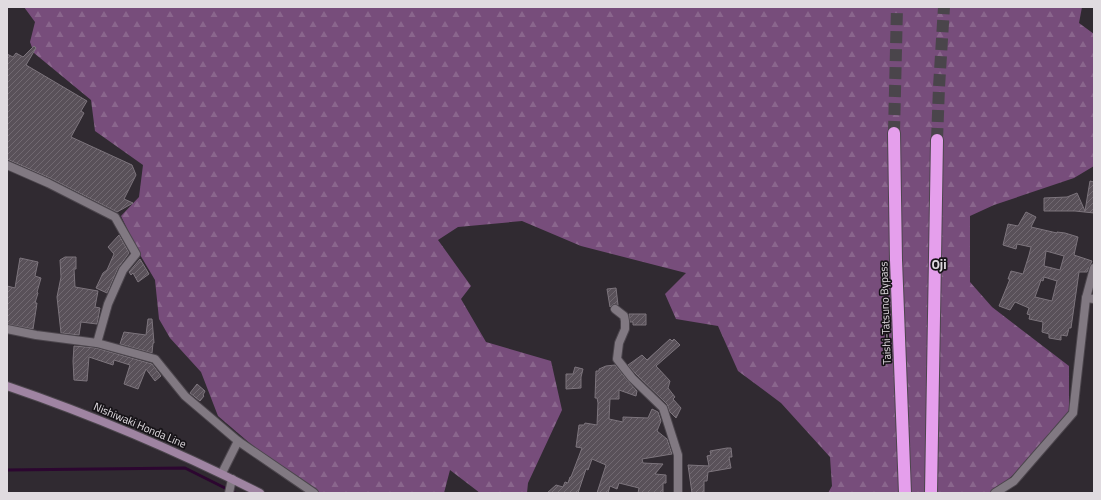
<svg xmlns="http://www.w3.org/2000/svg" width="1101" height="500" font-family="'Titillium Web',sans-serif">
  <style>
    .forest { fill: url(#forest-firs) }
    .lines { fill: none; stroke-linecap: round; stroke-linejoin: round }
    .stream { stroke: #2c0630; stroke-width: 3 }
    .building { fill: url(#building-hatch); stroke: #7d757d; fill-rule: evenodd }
    .motorway-tunnel { stroke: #4a454b; stroke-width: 12; stroke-dasharray: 12 6; stroke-linecap: butt }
    .minor-casing { stroke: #4c464d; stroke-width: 10 }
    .secondary-casing { stroke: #4c464d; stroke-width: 10 }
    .motorway-casing { stroke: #4c464d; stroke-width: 14 }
    .minor { stroke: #817982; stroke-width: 8 }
    .secondary { stroke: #9f84a2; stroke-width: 8 }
    .motorway { stroke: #e59fec; stroke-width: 12 }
    .labels { text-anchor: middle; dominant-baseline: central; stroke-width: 3.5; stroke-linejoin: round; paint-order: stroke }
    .street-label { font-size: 11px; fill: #e0dbe0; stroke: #161317 }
    .quarter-label { font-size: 13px; font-weight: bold; fill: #e0dbe0; stroke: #161317 }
  </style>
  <defs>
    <pattern id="forest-firs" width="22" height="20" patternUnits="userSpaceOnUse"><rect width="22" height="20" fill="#774d7b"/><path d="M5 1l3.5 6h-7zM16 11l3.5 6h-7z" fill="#8a668d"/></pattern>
    <pattern id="building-hatch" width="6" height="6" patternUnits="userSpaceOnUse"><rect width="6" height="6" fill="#595159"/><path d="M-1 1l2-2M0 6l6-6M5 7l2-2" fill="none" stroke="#716971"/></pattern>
  </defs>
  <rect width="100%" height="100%" fill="#302a31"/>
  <!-- forest -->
  <path class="forest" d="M24,7h1058l-3,16 15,11v132l-20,12 -80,27 -24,11v66l22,25 77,59v47l-56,62 -21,18h-164l4,-7 -2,-29 -49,-54 -43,-32 -20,-45 -42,-7 -11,-25 21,-21 -105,-27 -59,-25 -64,6 -20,13 33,46 -10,13 25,43 65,19 11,49 -34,73 -1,10h-47l-30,-23 -6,23h-124l-53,-35 -49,-42 -17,-44 -31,-34 -11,-19 -4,-39 -16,-27 -18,-37 18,-19 4,-32 -48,-34 -4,-31 -57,-47 -4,-11 5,-20z"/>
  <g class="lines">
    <!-- stream -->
    <path class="stream" d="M7,470l178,-2 50,25"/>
  </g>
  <!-- building -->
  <g class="building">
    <path d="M34,46l2,2 -10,17 61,36 -6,10 3,2 -13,24 61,28 4,10 -12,24 9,4 -16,9 -67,-34 -43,-19v-105l6,3 3,-4 7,4z"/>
    <path d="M1090,181l4,1v31l-19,-2h-31v-13l23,-1 10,-4 8,18z"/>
    <path d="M1026,212l10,5 -5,10 26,6v-1l8,1 13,4 -4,18 18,6 -5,11h-8l-8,56h-2l-2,8 -6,-1v5l-12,-2v-4l-7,-2 1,-10 -14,-3 1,-4 -3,-1 2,-6 -14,-6 -5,8 -11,-4 11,-27h-2l3,-8 12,3 6,-19 2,-8 -14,-3 -1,5 -13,-4 5,-21 10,2zM1046,251l18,5 -4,14 -16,-4zM1044,277l13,4 -5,20 -17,-4 6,-17 2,1z"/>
    <path d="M119,235l10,18 -11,15 -11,25 -11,-5 7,-15 4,-3 7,-16 -6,-7z"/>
    <path d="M65,257h11v12h-2l1,18 23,4 -3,16 5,1 -3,16 -16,-2 -2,13 -18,-2 -4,-36 4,-20 -1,-17z"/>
    <path d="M20,258l18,4 -3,14 6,2 -4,14 1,1 -3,10h2l-4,26 -26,-5v-38l8,2z"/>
    <path d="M140,259l9,15 -11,8 -5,-9 -2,2 -2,-3z"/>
    <path d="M616,288l2,17 -5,-1 -3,3 -3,-18z"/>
    <path d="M629,314h17v11h-13v-3h-3z"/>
    <path d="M148,319h4l2,24h-1l-1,10 -32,-9 4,-12 22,3z"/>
    <path d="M670,339l2,2 2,-2 6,6 -24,21 14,15 -2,7 7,9 -2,2 8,9 -5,10 -6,-6 -3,-8 -31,-30 -8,-9 14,-10 5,5z"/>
    <path d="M74,346l22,2 56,16 9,12 -6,5 -9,-12 -8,20 -14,-5 6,-19 -16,-5 -1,5 -24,-8 -2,24 -13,-1 -1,-19z"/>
    <path d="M615,365l13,16 9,10 -1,5 -17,-6v9h-9l-1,20 14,3v-5l25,1 4,-9 6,3 3,9 -4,10 10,8 5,15 -30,5 1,4 20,1 -8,10 11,1v8h-3v10h-25l1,-5 -20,-5 -2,6 -7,-3 -2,7h-11l9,-28 -14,-6 -4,11 -2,-1 -8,24h-31l9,-8 7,2 2,-5 3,1 2,-6h1l11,-29 -6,-1 3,-22h5l1,-2 12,2 1,-22 -1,-5h-2l1,-27h3v-2l7,-3z"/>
    <path d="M575,367l8,2 -2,8v11l-15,1v-15h7z"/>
    <path d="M197,384l8,7 -2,4 1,1 -4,5 -10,-8z"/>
    <path d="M727,448h4l1,9h-3l2,11 -23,4 -1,9h-3v12h-12l-4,-28 21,1 -2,-10 4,-1 -1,-4z"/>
  </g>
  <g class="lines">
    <!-- motorway-tunnel -->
    <g class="motorway-tunnel">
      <path d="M894,133l3,-126"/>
      <path d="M937,140l2,-53 5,-80"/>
    </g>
    <defs>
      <g id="minor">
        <path d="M7,165l41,18 67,34 21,37 -13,16 -15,34 -11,39"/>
        <path d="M1086,298l8,1"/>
        <path d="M615,309l9,7 1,5v8l-6,14 -2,16 15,19 31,30 15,47v38"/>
        <path d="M7,329l29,6 61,8 58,16 30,37 53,45 76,52"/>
        <path d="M222,473l16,-32"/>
        <path d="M229,493l3,-14"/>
        <path d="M995,493l19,-12 59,-68 13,-115 8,-30"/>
      </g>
      <path id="secondary" d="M7,386c88,30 170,65 253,107"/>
      <g id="motorway">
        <path d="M894,133l2,127 9,233"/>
        <path d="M931,493l6,-353"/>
      </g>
    </defs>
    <!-- minor casing -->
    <use href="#minor" class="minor-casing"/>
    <!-- secondary casing -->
    <use href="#secondary" class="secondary-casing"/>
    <!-- motorway casing -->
    <use href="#motorway" class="motorway-casing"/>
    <!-- minor -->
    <use href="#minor" class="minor"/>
    <!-- secondary -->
    <use href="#secondary" class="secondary"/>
    <!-- motorway -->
    <use href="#motorway" class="motorway"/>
  </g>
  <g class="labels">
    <!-- street labels -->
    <g class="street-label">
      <text transform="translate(885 313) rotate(-92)">Taishi-Tatsuno Bypass</text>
      <text transform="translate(140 425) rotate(23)">Nishiwaki Honda Line</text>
    </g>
    <!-- quarter labels -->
    <g class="quarter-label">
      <text x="939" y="264">Oji</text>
    </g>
  </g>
  <!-- border -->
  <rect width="1101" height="500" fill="none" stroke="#e0dbe0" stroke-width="16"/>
</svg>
